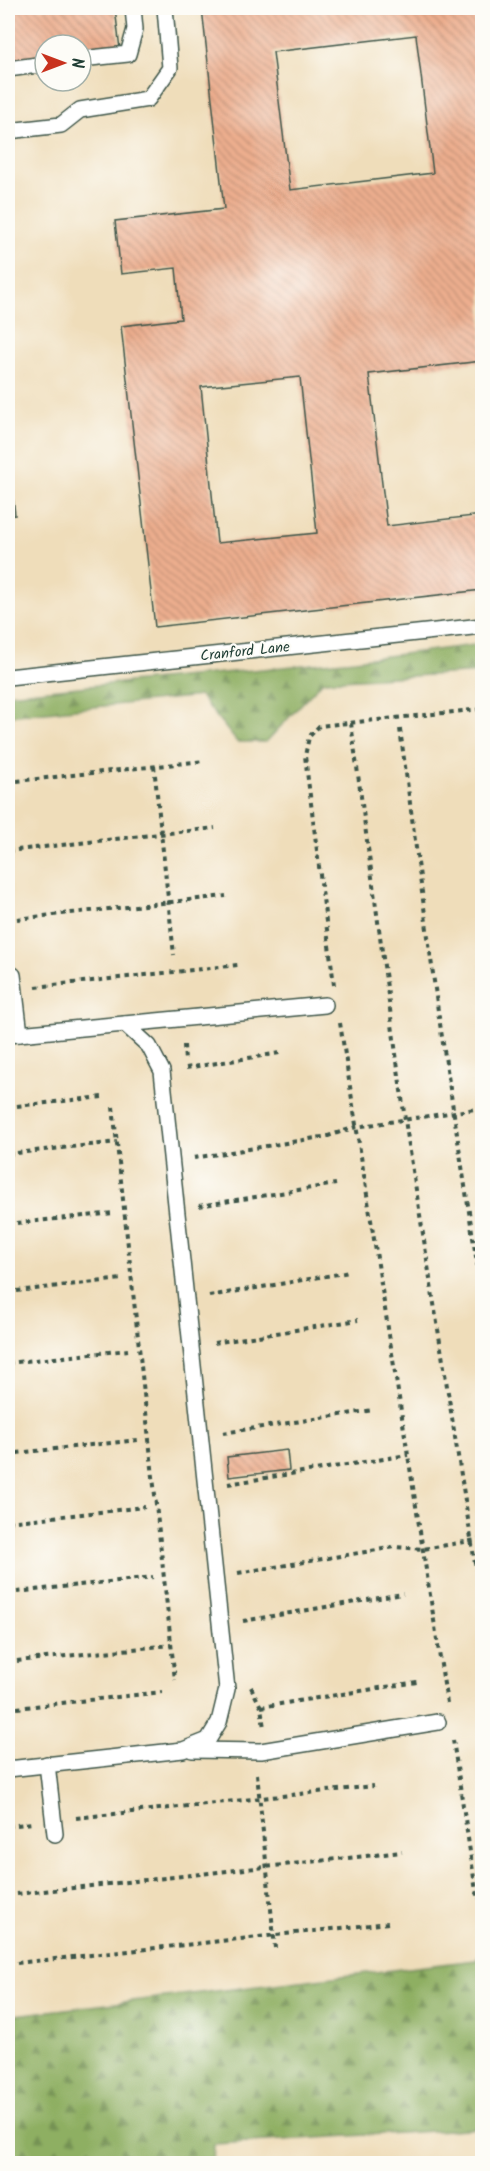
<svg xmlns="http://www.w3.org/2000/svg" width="490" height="2171" font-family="Kalam,sans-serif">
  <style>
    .forest { fill: url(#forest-firs); stroke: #56764b; stroke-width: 1.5 }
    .building { fill: url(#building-back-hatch); fill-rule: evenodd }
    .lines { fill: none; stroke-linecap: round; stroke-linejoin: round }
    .lane-casing { stroke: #3e5548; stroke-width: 18 }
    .path { stroke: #3e5548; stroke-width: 4; stroke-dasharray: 4.5 4.5; stroke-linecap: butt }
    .lane { stroke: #fff; stroke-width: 15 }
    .labels { text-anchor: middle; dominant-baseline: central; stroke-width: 4.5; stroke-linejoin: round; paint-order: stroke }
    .street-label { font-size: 15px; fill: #1f3d34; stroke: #fdfcf7 }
  </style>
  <defs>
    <pattern id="forest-firs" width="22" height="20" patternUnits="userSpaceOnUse" patternTransform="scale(1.5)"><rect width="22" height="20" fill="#8eaf62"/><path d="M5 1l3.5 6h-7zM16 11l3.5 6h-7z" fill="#739052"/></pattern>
    <pattern id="building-back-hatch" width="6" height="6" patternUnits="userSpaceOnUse" patternTransform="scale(1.5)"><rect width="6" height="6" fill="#edae8e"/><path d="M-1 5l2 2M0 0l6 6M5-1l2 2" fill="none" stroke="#bf8f75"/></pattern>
  </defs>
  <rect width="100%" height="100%" fill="#fdfcf7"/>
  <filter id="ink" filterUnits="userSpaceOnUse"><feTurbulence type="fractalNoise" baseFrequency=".0167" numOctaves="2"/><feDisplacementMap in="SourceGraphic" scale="12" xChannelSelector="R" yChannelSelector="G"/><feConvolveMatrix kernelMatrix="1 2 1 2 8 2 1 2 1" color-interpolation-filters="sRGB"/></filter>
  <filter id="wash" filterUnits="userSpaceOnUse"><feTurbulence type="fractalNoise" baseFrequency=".008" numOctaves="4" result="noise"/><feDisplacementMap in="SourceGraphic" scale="24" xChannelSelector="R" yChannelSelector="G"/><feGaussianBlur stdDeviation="1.35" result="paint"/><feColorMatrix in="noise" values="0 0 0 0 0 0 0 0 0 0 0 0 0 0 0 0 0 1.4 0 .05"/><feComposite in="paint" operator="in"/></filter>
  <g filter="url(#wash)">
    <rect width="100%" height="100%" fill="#efddba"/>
    <!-- forest -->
    <g class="forest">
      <path d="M482,644v28l-159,9 -57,61h-29l-37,-46 -192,20v-22l347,-34z"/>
      <path d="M482,1950v178l-268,16 -1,19h-205v-147l468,-56z"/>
    </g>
    <g id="blocks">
      <!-- building -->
      <g class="building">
        <path d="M8,8h107l5,41 -39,5v-9h-36v13l-37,5z"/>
        <path d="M202,8h279l1,16v337l-113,13 18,152 95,-11v75l-327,37 -34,-301 60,-7 -5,-51 -55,6 -6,-53 109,-12zM416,35l17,138 -143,17 -17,-138zM300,377l17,156 -100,10 -16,-156z"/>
        <path d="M12,487l3,28 -7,1v-28z"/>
        <path d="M287,1450l2,20 -60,7 -2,-20z"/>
      </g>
    </g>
  </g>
  <g filter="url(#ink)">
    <use href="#blocks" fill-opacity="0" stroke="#3e5548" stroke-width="1.5"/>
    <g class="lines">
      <defs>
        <g id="lane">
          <path d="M81,59l47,-5 7,-25 -2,-21"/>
          <path d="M8,69l37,-5"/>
          <path d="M8,131l53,-6 19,-15 68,-11 22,-31 -5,-60"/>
          <path d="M8,677l474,-51"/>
          <path d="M13,975l7,59"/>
          <path d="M8,1035l317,-30"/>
          <path d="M192,1750l69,1 177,-29"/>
          <path d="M47,1764l8,70"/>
          <path d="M8,1769l175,-19 25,-10 11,-18 8,-33 -65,-618 -13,-25 -24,-22"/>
        </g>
      </defs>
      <!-- lane casing -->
      <use href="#lane" class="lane-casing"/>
      <!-- path -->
      <g class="path">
        <path d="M480,722l2,27"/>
        <path d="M351,723l54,397 77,488"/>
        <path d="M400,729l38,282 44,285"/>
        <path d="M154,766l20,189"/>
        <path d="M8,782l196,-21"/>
        <path d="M8,851l207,-23"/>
        <path d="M8,920l218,-24"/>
        <path d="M334,985l-29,-229 4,-19 10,-11 163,-17"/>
        <path d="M36,987l202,-22"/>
        <path d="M340,1023l107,680"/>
        <path d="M184,1045l1,17"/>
        <path d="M186,1068l94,-15"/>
        <path d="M8,1107l94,-10"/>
        <path d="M113,1107l62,573"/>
        <path d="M8,1154l109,-12"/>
        <path d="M194,1158l134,-22 28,-9 126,-19"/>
        <path d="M199,1206l137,-22"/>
        <path d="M8,1224l106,-11"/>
        <path d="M8,1292l113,-13"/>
        <path d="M209,1296l141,-24"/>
        <path d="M214,1343l144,-23"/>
        <path d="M8,1363l120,-13"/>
        <path d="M223,1433l150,-23"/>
        <path d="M8,1454l130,-14"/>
        <path d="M228,1484l180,-29"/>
        <path d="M8,1522l137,-15"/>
        <path d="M238,1573l157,-26 28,2 59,-10"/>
        <path d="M8,1593l145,-16"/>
        <path d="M243,1621l160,-27"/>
        <path d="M8,1662l163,-17"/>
        <path d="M251,1687l10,20 3,21"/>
        <path d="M261,1707l156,-25"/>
        <path d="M8,1709l154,-17"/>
        <path d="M453,1740l23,151 2,9 4,-1"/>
        <path d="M257,1774l18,174"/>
        <path d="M76,1818l298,-32"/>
        <path d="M8,1826l25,-3"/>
        <path d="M8,1895l394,-43"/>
        <path d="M8,1964l380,-41"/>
      </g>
      <!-- lane -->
      <use href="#lane" class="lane"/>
    </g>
  </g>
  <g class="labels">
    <!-- street labels -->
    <g class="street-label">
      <text transform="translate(245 652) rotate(-6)">Cranford Lane</text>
    </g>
  </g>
  <!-- margin -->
  <rect width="490" height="2171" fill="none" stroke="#fdfcf7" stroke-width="30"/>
  <!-- north arrow -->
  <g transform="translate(63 63) rotate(90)"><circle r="28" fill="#fdfcf7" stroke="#a4b0a9" stroke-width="1.5"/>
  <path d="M0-4.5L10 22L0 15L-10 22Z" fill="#c8321e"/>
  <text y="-9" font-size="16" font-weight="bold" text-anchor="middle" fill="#1f3d34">N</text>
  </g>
</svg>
